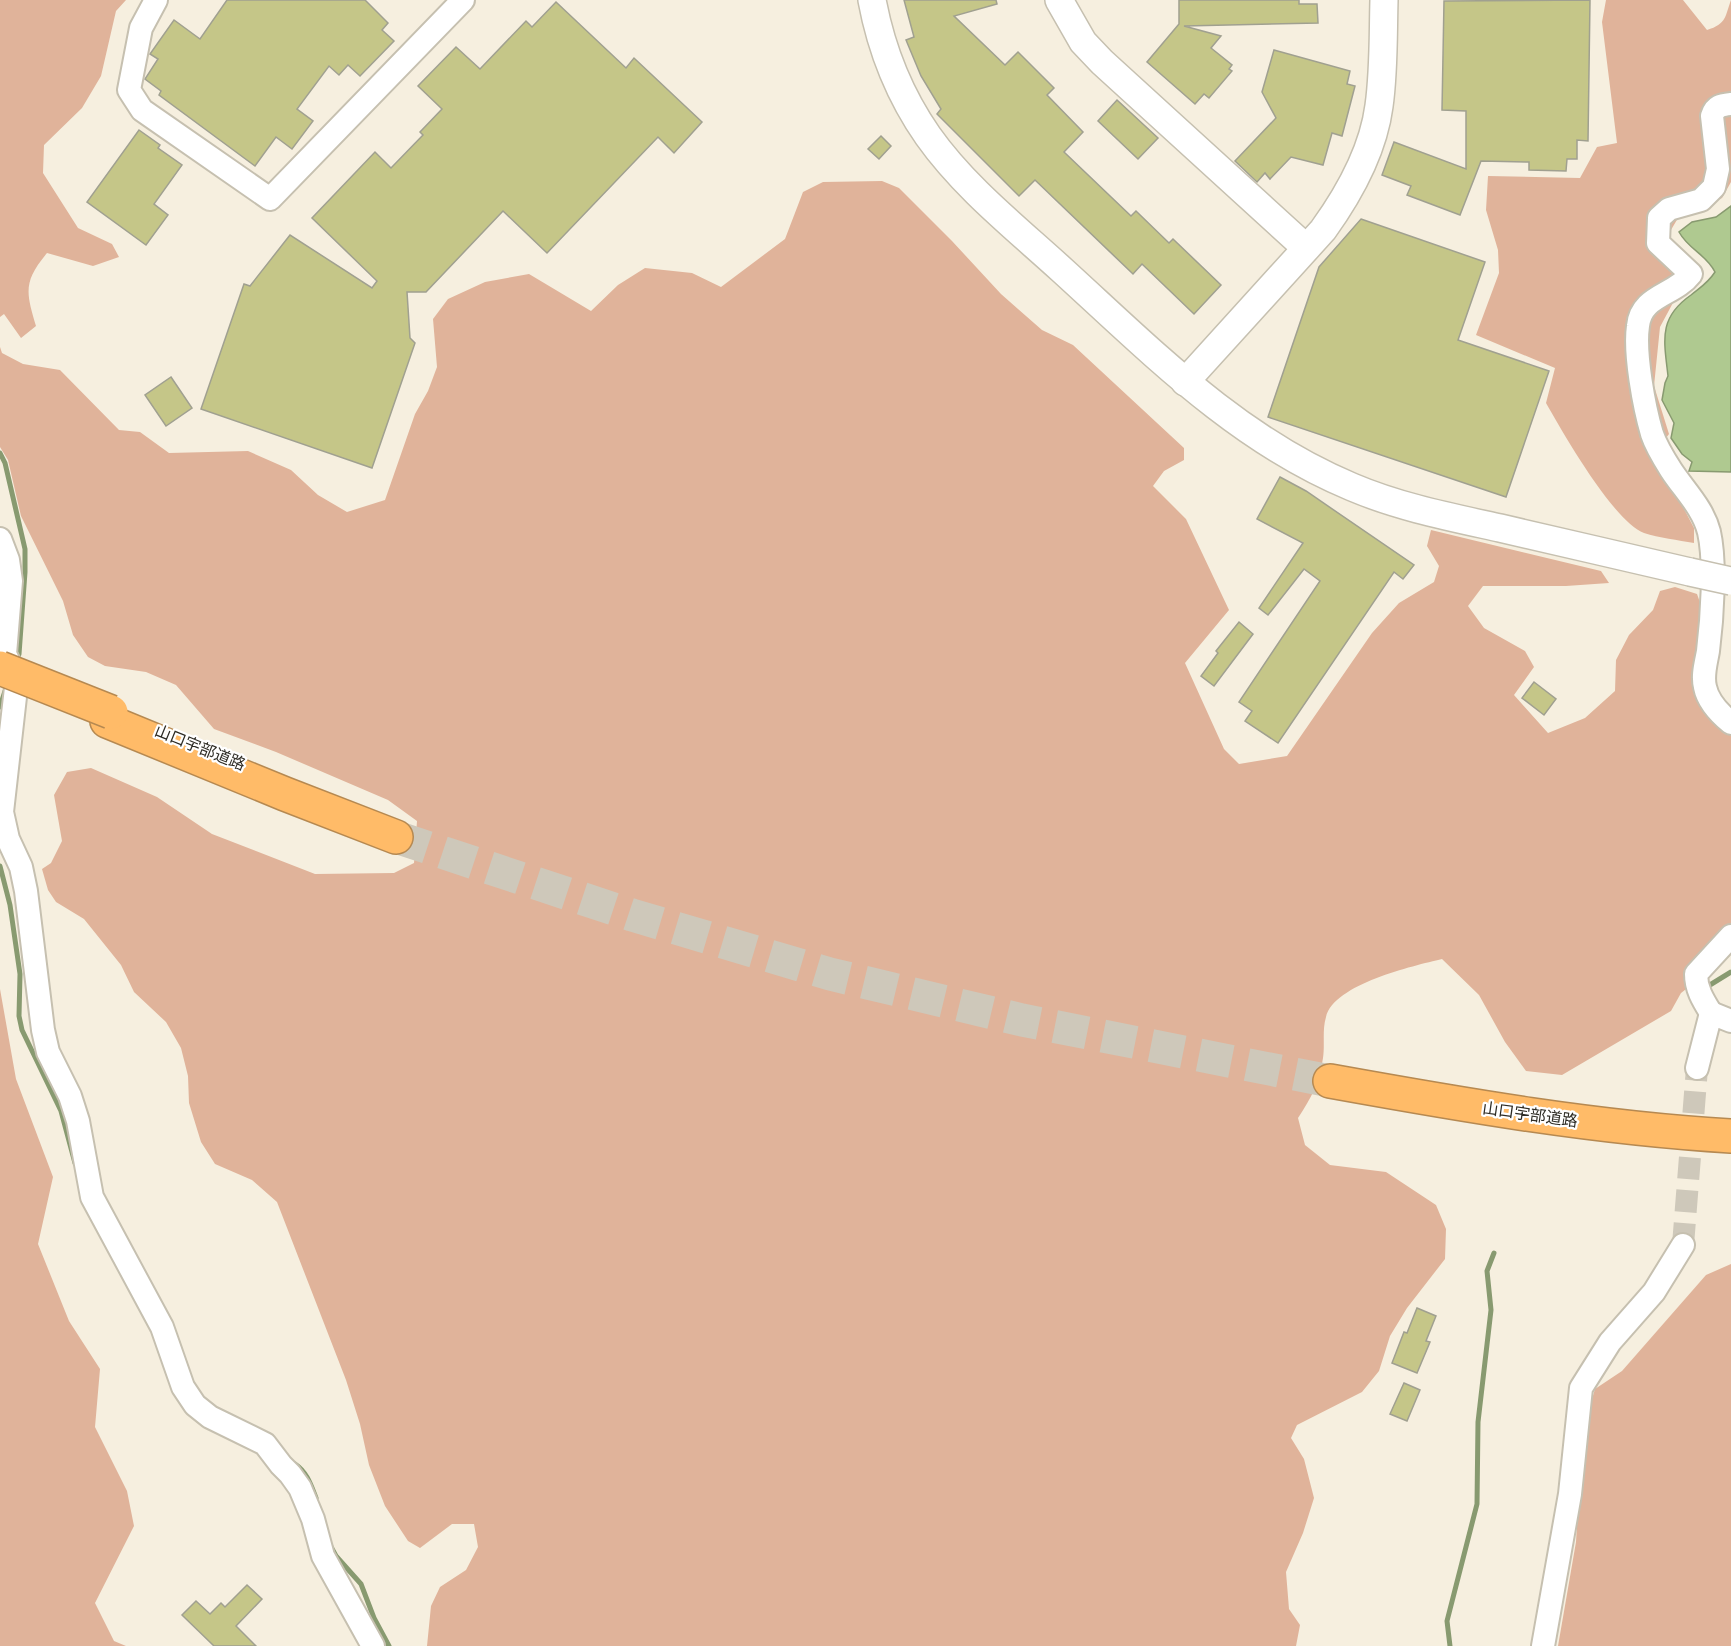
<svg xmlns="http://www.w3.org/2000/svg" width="1731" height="1646" font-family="'Varela Round','Noto Sans JP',sans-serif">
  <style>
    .green { fill: #e0b39a }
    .water { fill: #afc990; stroke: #889a70; stroke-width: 1.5 }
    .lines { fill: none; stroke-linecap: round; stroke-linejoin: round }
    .stream { stroke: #889a70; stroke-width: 5 }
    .building { fill: #c5c688; stroke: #a0a090; stroke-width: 1.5 }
    .minor-tunnel { stroke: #cec8ba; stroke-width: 22; stroke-dasharray: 22 11; stroke-linecap: butt }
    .motorway-tunnel { stroke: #cec8ba; stroke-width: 33; stroke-dasharray: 33 16; stroke-linecap: butt }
    .minor-casing { stroke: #c6c0b0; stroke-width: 26 }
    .tertiary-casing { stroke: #c6c0b0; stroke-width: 30 }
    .motorway-casing { stroke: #b68951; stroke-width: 36 }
    .minor { stroke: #fff; stroke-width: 22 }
    .tertiary { stroke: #fff; stroke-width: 27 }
    .motorway { stroke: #ffbb68; stroke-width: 33 }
    .tertiary-bridge-casing { stroke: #c6c0b0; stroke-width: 30; stroke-linecap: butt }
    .motorway-bridge-casing { stroke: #b68951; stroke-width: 36; stroke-linecap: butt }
    .tertiary-bridge { stroke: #fff; stroke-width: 27 }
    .motorway-bridge { stroke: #ffbb68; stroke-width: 33 }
    .labels { text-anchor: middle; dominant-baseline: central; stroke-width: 4.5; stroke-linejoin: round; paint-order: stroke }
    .street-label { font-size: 16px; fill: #2e2c25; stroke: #fff }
  </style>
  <rect width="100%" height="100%" fill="#f6efdf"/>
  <!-- green -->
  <g class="green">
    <path d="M0,0h126l-10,11 -15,65 -19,32 -38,37 -1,28 35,55 34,16 7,13 -26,9 -46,-13c-24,29 -21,39 -11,73l-15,12 -17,-24 -4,3z"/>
    <path d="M1606,0h77l24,30c20,-6 18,-14 24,-30v182l-9,16 -44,20 -10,17 5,11 26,25 -24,28 -15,28 -6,59 15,48 -14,19 39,75v15c-16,-3 -35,-5 -50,-10 -30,-11 -81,-100 -98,-130l9,-35 -79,-33 23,-62 -1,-23 -12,-40 2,-34 92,2 17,-31 20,-4 -15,-121z"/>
    <path d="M882,181l17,7 53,53 49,53 41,36 31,15 111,103v12l-20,11 -11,15 33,33 43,91 -44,53 39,86 15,15 48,-8 85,-123 27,-30 35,-21 5,-16 -12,-20 4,-16 170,41 8,12 -43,3h-83l-15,20 16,22 41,23 9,16 -20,28 34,38 37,-15 30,-27 1,-31 13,-25 24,-25 7,-19 15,-4 22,7 6,17 -3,68 31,54v221l-50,39 -10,18 -109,64 -36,-4 -21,-29 -26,-47 -37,-36c-29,7 -108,25 -116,58 -4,13 -1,28 -3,41 -4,25 -11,39 -25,60l7,27 25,20 56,7 50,33 10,24 -1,30 -38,49 -17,28 -11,35 -17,21 -65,33 -6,13 13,21 10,39 -11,35 -17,39 3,37 11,16 -4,21h-869l4,-40 9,-19 26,-17 12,-23 -4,-23h-22l-32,24 -12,-7 -23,-35 -16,-41 -9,-41 -14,-44 -69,-178 -25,-22 -37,-16 -14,-22 -12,-39 -1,-27 -7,-28 -15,-26 -32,-30 -13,-27 -37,-46 -28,-17 -8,-12 -6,-21 9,-6 11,-22 -8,-46 13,-23 24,-4 66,29 55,37 103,40 79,-1 20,-10 3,-42 -29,-21 -112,-48 -62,-23 -38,-44 -30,-13 -41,-6 -17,-9 -15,-22 -10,-34 -42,-85 -13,-56 -8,-13v-100l2,6 21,11 37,6 59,60 21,2 29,21 79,-2 43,19 27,25 29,17 38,-12 30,-86 13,-23 9,-24 -4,-48 15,-20 37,-17 44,-8 62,37 27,-26 27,-17 47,5 29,14 64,-48 18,-47 20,-10z"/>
    <path d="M0,989l16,90 37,98 -15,67 31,77 31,48 -5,58 32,64 7,35 -39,77 19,38 12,5h-126z"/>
    <path d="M1731,1264v382h-173l18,-104 7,-113 12,-40 27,-18 84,-96z"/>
  </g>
  <!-- water -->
  <path class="water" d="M1731,206v266l-42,-1 3,-9 -10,-8 -11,-16 3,-15 -12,-23 3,-17 3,-7c-4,-36 -10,-58 23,-81 10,-8 17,-12 24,-23 -9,-18 -26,-22 -36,-40l13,-10 24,-5z"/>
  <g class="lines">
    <!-- stream -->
    <g class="stream">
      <path d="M0,453l5,10 20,86v23l-6,82 -2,6"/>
      <path d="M0,707l5,-16"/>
      <path d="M0,866l10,39 10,69 -1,42 3,14 39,81 14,52"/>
      <path d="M1705,988l26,-16"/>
      <path d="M295,1464c12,8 16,21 21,34"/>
      <path d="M330,1545l6,11 25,28 13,34 15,28"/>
      <path d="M1450,1646l-3,-25 30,-117 1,-82 13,-112 -4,-39 7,-18"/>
    </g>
  </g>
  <!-- building -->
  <g class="building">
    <path d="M227,0h138l23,23 -6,7 12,11 -34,35 -12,-11 -9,10 -10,-9 -32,43 16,12 -21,28 -16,-12 -21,29 -96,-71 2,-4 -16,-12 13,-20 -8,-5 24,-34 26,19z"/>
    <path d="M904,0h92l1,4 -43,12 51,49 13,-13 36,36 -7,7 36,37 -19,20 67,64 5,-5 33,32 4,-4 48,46 -27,29 -52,-50 -9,10 -98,-94 -16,16 -82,-82 4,-5 -20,-33 -15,-36 8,-3z"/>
    <path d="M1179,0h120v4h18l1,19 -134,3 37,10 -10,12 21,17 -3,4 3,2 -23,27 -5,-4 -9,10 -48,-42 32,-38z"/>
    <path d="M1590,0l-2,141 -11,-1v19h-10l-1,12 -37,-1v-8l-48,-1 -21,54 -53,-20 4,-9 -29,-11 12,-33 72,27v-58l-24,-1 2,-109z"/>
    <path d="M556,2l70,66 8,-10 68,64 -28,31 -16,-16 -111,116 -44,-42 -77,81h-19l3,46 5,5 -43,125 -171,-59 43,-125 6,2 40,-51 82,53 5,-7 -65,-63 63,-66 16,16 32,-33 -3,-3 22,-23 -24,-23 38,-39 24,22 46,-48 6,6z"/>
    <path d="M1274,50l76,21 -3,13 8,2 -13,50 -10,-3 -9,32 -32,-8 -21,22 -5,-6 -8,9 -22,-21 41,-43 -14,-26z"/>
    <path d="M1117,100l41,38 -20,21 -40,-38z"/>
    <path d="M139,130l21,15 -2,3 24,17 -28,39 14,11 -22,30 -59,-43z"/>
    <path d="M881,136l10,10 -12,13 -11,-10z"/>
    <path d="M1361,219l124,43 -27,78 91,31 -43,126 -238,-80 51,-150z"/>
    <path d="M171,377l21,31 -26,18 -21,-31z"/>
    <path d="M1280,477l26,14 108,74 -11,14 -9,-7 -116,171 -33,-22 7,-10 -13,-9 81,-121 -16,-12 -36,46 -9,-7 44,-65 -46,-24z"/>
    <path d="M1239,622l14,12 -39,52 -13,-10 17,-23 -2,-2z"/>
    <path d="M1534,682l22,17 -12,16 -22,-17z"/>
    <path d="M1417,1308l19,8 -10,25 4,1 -13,31 -25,-10 12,-31 3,1z"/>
    <path d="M1404,1383l16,7 -13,31 -17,-7z"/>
    <path d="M247,1585l15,14 -26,27 20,20h-42l-32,-31 14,-14 14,13 11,-11 4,4z"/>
  </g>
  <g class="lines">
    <!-- minor-tunnel -->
    <path class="minor-tunnel" d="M1683,1245l14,-177"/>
    <!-- motorway-tunnel -->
    <path class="motorway-tunnel" d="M396,837l236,78 198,59 192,46 308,61"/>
    <defs>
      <g id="minor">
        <path d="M156,0l-15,28 -12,62 13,20 128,89 193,-199"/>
        <path d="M1731,104c-10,1 -16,2 -19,12l6,53 -4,18 -13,13 -32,9 -10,9 -1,25 33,31c-17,22 -50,21 -53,52 -4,27 6,81 14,108 4,12 12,25 19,36 13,20 32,38 38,62 7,31 3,87 -1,119 -2,12 -6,24 -3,36 3,15 15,27 26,36"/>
        <path d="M0,539l8,21 3,21 -6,73 12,25 -15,133 6,27 13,28 5,24 17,139 5,22 22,44 8,25 14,76 70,130 21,60 12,18 15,12 55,27 16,21 9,9 10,14 13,31 10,37 50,90"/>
        <path d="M1711,1013c-8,-13 -15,-24 -15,-39l35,-38"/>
        <path d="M1697,1068l14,-55 20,8"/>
        <path d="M1543,1646l27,-152 11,-106 29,-46 44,-50 29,-47"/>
      </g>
      <g id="tertiary">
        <path d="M872,0c9,48 28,96 56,136 36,51 88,92 134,134 90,82 176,170 290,217 47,20 98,30 148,41 63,15 127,29 190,44"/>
        <path d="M1059,0l24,42 19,20 204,186"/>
        <path d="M1185,382l138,-152c26,-36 50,-78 56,-124 5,-35 4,-71 5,-106"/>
      </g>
      <g id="motorway">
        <path d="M107,721l178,73 111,43"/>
        <path d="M1330,1081c133,24 266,47 401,55"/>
      </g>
    </defs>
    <!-- minor casing -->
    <use href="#minor" class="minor-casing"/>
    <!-- tertiary casing -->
    <use href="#tertiary" class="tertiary-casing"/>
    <!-- motorway casing -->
    <use href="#motorway" class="motorway-casing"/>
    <!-- minor -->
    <use href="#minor" class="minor"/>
    <!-- tertiary -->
    <use href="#tertiary" class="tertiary"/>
    <!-- motorway -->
    <use href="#motorway" class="motorway"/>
    <defs>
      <path id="tertiary-bridge" d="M1690,572l41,9"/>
      <path id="motorway-bridge" d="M0,668l111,44"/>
    </defs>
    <!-- tertiary-bridge casing -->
    <use href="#tertiary-bridge" class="tertiary-bridge-casing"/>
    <!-- motorway-bridge casing -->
    <use href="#motorway-bridge" class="motorway-bridge-casing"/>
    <!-- tertiary-bridge -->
    <use href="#tertiary-bridge" class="tertiary-bridge"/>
    <!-- motorway-bridge -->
    <use href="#motorway-bridge" class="motorway-bridge"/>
  </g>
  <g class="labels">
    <!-- street labels -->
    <g class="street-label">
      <text transform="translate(200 748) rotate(22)">山口宇部道路</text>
      <text transform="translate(1530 1115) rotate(8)">山口宇部道路</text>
    </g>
  </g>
</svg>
